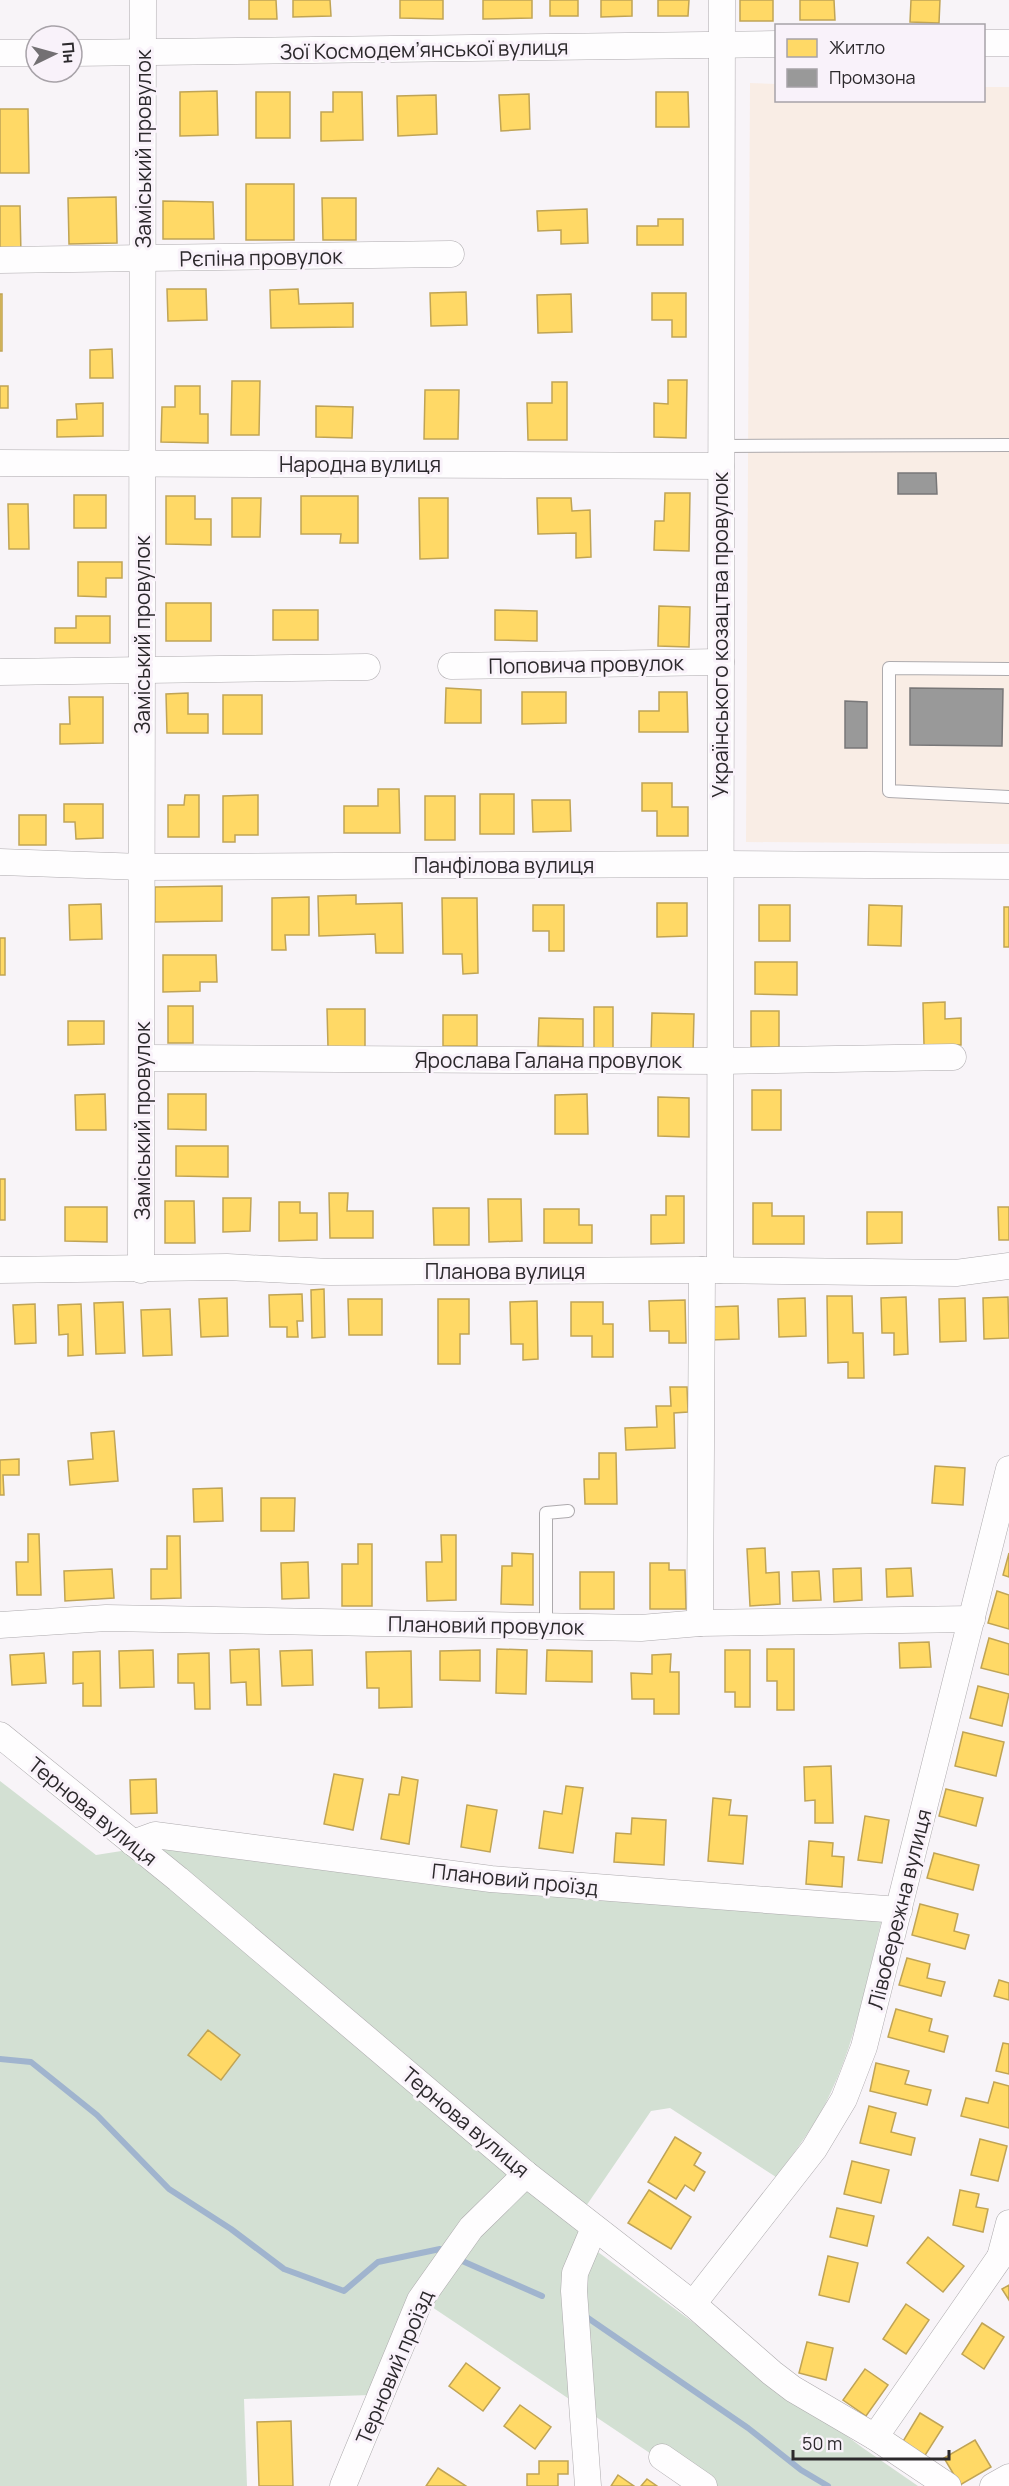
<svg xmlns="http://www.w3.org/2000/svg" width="1009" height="2486" font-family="Manrope,sans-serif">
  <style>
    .industrial { fill: #f9ede5 }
    .green { fill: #d3e0d3 }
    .homes { fill: #ffd966; stroke: #c0a455; stroke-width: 1.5 }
    .industry { fill: #999; stroke: #787778; stroke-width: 1.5 }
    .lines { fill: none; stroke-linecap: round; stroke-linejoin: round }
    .stream { stroke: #a0b4ce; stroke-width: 6 }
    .lane-casing { stroke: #adaaad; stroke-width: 14 }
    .street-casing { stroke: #adaaad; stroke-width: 27 }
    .lane { stroke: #fefdfe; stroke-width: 12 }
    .street { stroke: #fefdfe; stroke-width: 26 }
    .labels { text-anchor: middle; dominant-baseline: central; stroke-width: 6; stroke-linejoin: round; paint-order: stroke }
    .street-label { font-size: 21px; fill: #2c292c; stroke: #f9f2fa }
  </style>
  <rect width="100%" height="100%" fill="#f8f4f8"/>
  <!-- industrial -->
  <path class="industrial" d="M750,83l26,1v16h208v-13h25v757l-263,-2z"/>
  <!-- green -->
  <path class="green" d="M0,1781l96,74 57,-9 730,69c-15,59 -26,122 -52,177 -14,31 -35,58 -55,85l-106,-69 -19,3 -69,101 16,40 265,196 55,38h-219l-270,-181 -58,90 -127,4 3,87h-247z"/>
  <!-- homes -->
  <g class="homes">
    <path d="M249,0h27l1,19h-28z"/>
    <path d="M293,0h37l1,16 -38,1z"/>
    <path d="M400,0h43v19l-43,-1z"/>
    <path d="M483,0h49v18l-49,1z"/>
    <rect x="550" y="0" width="28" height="16"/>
    <path d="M601,0h31v16l-31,1z"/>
    <path d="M658,0h31l-1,16h-30z"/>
    <rect x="740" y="0" width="33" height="21"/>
    <path d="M800,0h34l1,20h-35z"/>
    <path d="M911,0h29l-1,23 -29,-1z"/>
    <path d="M217,91l1,44 -38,1v-44z"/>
    <rect x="256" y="92" width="34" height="46"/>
    <path d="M333,92h29l1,48 -42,1v-29h12z"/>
    <path d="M656,92h32l1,35h-33z"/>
    <path d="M529,94l1,35 -29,2 -2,-36z"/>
    <path d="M436,95l1,39 -39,2 -1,-40z"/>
    <path d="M0,109h28l1,64h-29z"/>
    <rect x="246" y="184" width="48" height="56"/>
    <path d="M116,197l1,46 -48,1 -1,-46z"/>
    <path d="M322,198h34v42h-33z"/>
    <path d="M163,201l50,1 1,37h-51z"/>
    <path d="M0,206h20l1,50 -21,1z"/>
    <path d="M587,209l1,34 -27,1v-14l-23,1 -1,-20z"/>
    <path d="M658,219h25v26h-46v-19h21z"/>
    <path d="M167,289h39l1,31 -39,1z"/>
    <path d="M298,289l1,15 54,-1v24l-82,1 -1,-38z"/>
    <path d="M466,292l1,33 -36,1 -1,-33z"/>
    <path d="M652,293h34v44h-14v-17h-20z"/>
    <rect x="0" y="294" width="2" height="57"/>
    <path d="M571,294l1,38 -34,1 -1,-38z"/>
    <path d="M112,349l1,29h-23v-28z"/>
    <path d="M668,380h19l-1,58 -32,-1v-34l14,1z"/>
    <path d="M232,381h28l-1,54h-28z"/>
    <path d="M552,382h15v58h-39l-1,-37h25z"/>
    <rect x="0" y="386" width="8" height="22"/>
    <path d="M175,386h25v28h8v29l-47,-1 1,-35h13z"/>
    <path d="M425,390h34l-1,49h-34z"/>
    <path d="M103,403v33l-46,1v-17l20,-1 -1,-15z"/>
    <path d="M316,406l37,1 -1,31 -36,-1z"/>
    <path d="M665,493h25l-1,58 -35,-1 1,-29h9z"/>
    <rect x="74" y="495" width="32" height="33"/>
    <path d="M166,496h29v23h16v26l-45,-1z"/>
    <path d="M301,496h57v47h-18l1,-9h-40z"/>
    <path d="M232,498h29l-1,39h-28z"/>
    <path d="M419,498h29v60l-28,1z"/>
    <path d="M537,498h34l1,13 18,-1 1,47 -15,1v-25l-38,1z"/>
    <path d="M8,504h20l1,45h-20z"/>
    <path d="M78,562h44v16h-16v19l-28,-1z"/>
    <rect x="166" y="603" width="45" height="38"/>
    <path d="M659,606l31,1 -1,40 -31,-1z"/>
    <rect x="273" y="610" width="45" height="30"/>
    <path d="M495,610l42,1v30l-42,-1z"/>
    <path d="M76,616h34v27h-55v-15h21z"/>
    <path d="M446,688l35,2v33h-36z"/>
    <path d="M522,692h44v31l-44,1z"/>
    <path d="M659,692h28l1,40h-49v-21h20z"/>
    <path d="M188,693v21h20v19h-41l-1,-39z"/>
    <rect x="223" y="695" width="39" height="39"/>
    <path d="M69,697h34v46l-43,1v-20h10z"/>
    <path d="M642,783h30v24h16v29h-31v-25h-15z"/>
    <path d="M378,789h21l1,44h-56v-27h34z"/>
    <rect x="480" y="794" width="34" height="40"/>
    <path d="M185,795h14v42h-31v-32h16z"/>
    <path d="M258,795v40h-23v7h-12v-46z"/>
    <rect x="425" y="796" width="30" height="44"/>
    <path d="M532,800h38l1,31 -38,1z"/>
    <path d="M64,804h39v34l-27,1 -1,-17h-11z"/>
    <rect x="19" y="815" width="27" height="30"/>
    <path d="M222,886v35l-67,1v-35z"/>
    <path d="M356,895v9l46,-1 1,50h-27l-1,-19 -56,2 -1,-40z"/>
    <path d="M309,897v38h-24l1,15h-14v-52z"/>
    <path d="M442,898h35l1,75 -15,1 -1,-20h-19z"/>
    <path d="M657,903h30v33l-30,1z"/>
    <path d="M101,904l1,35 -32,1 -1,-35z"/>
    <path d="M533,905h31v46h-15v-20h-16z"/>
    <rect x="759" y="905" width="31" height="36"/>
    <path d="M869,905l33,1 -1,40 -33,-1z"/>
    <rect x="1004" y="907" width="5" height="40"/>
    <rect x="0" y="938" width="5" height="37"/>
    <path d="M163,955h53l1,27h-17v9l-37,1z"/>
    <path d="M755,962h42v33l-42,-1z"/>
    <path d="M945,1002v17l16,-1v27h-37l-1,-42z"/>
    <rect x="168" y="1006" width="25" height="37"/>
    <rect x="594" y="1007" width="19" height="44"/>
    <path d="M327,1009h38v38h-37z"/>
    <rect x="751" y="1011" width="28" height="36"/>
    <path d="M652,1013l42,1 -1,39 -42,-1z"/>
    <rect x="443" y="1015" width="34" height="31"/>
    <path d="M539,1018l44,1v28l-45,-1z"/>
    <path d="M68,1021h36v23l-36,1z"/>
    <rect x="752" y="1090" width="29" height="40"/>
    <path d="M105,1094l1,36h-30l-1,-35z"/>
    <path d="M168,1094h38v36l-38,-1z"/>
    <path d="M587,1094l1,40h-33v-39z"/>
    <path d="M658,1097l31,1v39l-31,-1z"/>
    <path d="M176,1146h52v31l-52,-1z"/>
    <rect x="0" y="1179" width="5" height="41"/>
    <path d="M329,1193h19l-1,18h26v27h-43z"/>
    <path d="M666,1196h18v47l-33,1v-29h15z"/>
    <path d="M223,1198h28l-1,33 -27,1z"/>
    <path d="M488,1199h33l1,42 -33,1z"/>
    <path d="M165,1201h29l1,42h-30z"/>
    <path d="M279,1202h21v11h17v27l-38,1z"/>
    <path d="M753,1203h19v13h32v28h-51z"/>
    <path d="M65,1207h42v35l-42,-1z"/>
    <path d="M998,1207h11v33h-10z"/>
    <path d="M433,1208h36v37h-35z"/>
    <path d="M544,1209h35v16h13v18h-48z"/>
    <path d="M867,1212h35v31l-35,1z"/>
    <path d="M324,1289l1,48 -13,1 -1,-48z"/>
    <path d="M302,1294l1,27h-6l1,16h-11v-10h-17l-1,-32z"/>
    <path d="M827,1296h25l1,37h10l1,45h-16v-16l-20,1z"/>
    <path d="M906,1297l2,57 -14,1v-22h-12l-1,-35z"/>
    <path d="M1008,1297l1,41 -25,1 -1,-41z"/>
    <path d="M227,1298l1,38 -27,1 -2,-38z"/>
    <path d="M805,1298l1,38 -27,1 -1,-38z"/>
    <path d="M965,1298l1,43 -26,1 -1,-43z"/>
    <path d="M348,1299h34v36h-33z"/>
    <path d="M438,1299h31v35h-9v30h-22z"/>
    <path d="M685,1300l1,43h-17v-12h-19l-1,-30z"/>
    <path d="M537,1301l1,58 -15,1v-16h-12l-1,-42z"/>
    <path d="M123,1302l2,51 -29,1 -2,-51z"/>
    <path d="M571,1302h32v22h10v33h-21v-21h-21z"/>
    <path d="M35,1304l1,39 -21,1 -2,-39z"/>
    <path d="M81,1304l2,51 -15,1v-22l-9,1 -1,-30z"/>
    <path d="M738,1306l1,33 -28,1 -1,-33z"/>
    <path d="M170,1309l2,46 -29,1 -2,-46z"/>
    <path d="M670,1387h17l1,25 -14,1 1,35 -49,2 -1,-22 32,-1 -1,-21h15z"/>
    <path d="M114,1431l4,50 -48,4 -2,-24 25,-2 -2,-26z"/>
    <path d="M599,1453h17l1,51h-32l-1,-25h15z"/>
    <path d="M19,1459v16h-16l1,20h-4v-35z"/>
    <path d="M935,1466l30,2 -2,37 -31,-2z"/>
    <path d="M222,1488l1,33 -29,1 -1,-33z"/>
    <path d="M261,1498h34l-1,33h-33z"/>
    <path d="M28,1534h11l2,61h-24l-1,-33h12z"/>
    <path d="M441,1535h15v65l-29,1 -1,-39h16z"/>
    <path d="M167,1536h13l1,62 -30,1v-30h16z"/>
    <path d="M358,1544h14v62h-30v-42h16z"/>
    <path d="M765,1548l1,25 13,-1 1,32 -30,2 -3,-57z"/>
    <path d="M512,1553l21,1v51l-32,-1 1,-38h10z"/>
    <path d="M1009,1553v24l-6,-2z"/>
    <path d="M308,1562l1,36 -27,1 -1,-36z"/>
    <path d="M650,1563h19v7h16l1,39h-36z"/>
    <path d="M861,1568l1,32 -28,2 -1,-33z"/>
    <path d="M911,1568l2,28 -26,1 -1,-28z"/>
    <path d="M112,1569l2,29 -49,3 -1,-30z"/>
    <path d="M819,1571l2,29 -28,1 -1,-29z"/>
    <rect x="580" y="1572" width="34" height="37"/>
    <path d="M997,1591l12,4v34l-21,-6z"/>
    <path d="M989,1638l20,6v31l-28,-7z"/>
    <path d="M929,1642l2,25 -31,1 -1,-25z"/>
    <path d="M259,1649l2,56h-14l-1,-23 -15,1 -1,-33z"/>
    <path d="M497,1649l30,1 -1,44 -30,-1z"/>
    <path d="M767,1649h27v61h-17v-29h-10z"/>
    <path d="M153,1650l1,37 -34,1 -1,-37z"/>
    <path d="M312,1650l1,35 -31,1 -2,-35z"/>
    <path d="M480,1650v31l-40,-1v-29z"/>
    <path d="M547,1650l45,1v31l-46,-1z"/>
    <path d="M725,1650h25v57h-15v-15h-10z"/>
    <path d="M100,1651l1,55h-18v-23l-10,1v-32z"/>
    <path d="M411,1651l1,56 -33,1v-20h-12l-1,-36z"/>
    <path d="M44,1653l2,30 -34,2 -2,-30z"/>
    <path d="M209,1653l1,56h-15l-1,-26h-16v-29z"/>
    <path d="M671,1654l-1,18h9v42h-25v-15h-22l-1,-26 21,1v-19z"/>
    <path d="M978,1686l31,8 -7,32 -32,-8z"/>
    <path d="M963,1732l41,10 -8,34 -41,-10z"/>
    <path d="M831,1766l2,57h-18v-23l-10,1 -1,-34z"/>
    <path d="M334,1774l29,5 -10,51 -29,-6z"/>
    <path d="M402,1777l16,3 -9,64 -28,-5 8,-45 10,1z"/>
    <path d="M156,1779l1,34 -26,1 -1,-34z"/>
    <path d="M566,1786l17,2 -10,65 -34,-5 5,-37 18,3z"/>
    <path d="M946,1789l37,9 -7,28 -37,-10z"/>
    <path d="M713,1798l18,2 -2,15 18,1 -4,48 -35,-3z"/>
    <path d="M467,1805l30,5 -7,42 -29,-5z"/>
    <path d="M865,1816l24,4 -7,43 -24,-3z"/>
    <path d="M632,1818l34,2 -2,45 -50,-3 2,-29 15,1z"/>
    <path d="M809,1841l24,2 -1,13 12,1 -2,30 -36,-3z"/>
    <path d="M934,1853l45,12 -6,25 -46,-12z"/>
    <path d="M920,1904l38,10 -4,17 15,4 -4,14 -53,-14z"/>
    <path d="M907,1958l23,6 -3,14 18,4 -4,14 -42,-11z"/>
    <path d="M999,1980l10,3v17l-15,-4z"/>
    <path d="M896,2009l36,10 -3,12 19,5 -4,16 -56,-15z"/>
    <path d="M208,2030l32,25 -19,25 -33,-25z"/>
    <path d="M1003,2043l6,1v30l-13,-3z"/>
    <path d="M876,2063l33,8 -4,13 26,6 -4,15 -57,-14z"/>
    <path d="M994,2082l15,4v42l-48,-12 5,-18 22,5z"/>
    <path d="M869,2106l27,7 -5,19 24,6 -4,17 -51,-12z"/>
    <path d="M675,2137l26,16 -7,12 11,7 -11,19 -9,-6 -9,14 -28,-17z"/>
    <path d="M980,2139l27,7 -9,35 -27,-6z"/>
    <path d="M852,2161l37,9 -8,33 -37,-9z"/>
    <path d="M649,2190l42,27 -20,32 -43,-26z"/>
    <path d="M960,2190l19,4 -3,13 12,2 -5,23 -30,-7z"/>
    <path d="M837,2208l37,8 -7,30 -37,-9z"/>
    <path d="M928,2237l36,29 -21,26 -36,-29z"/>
    <path d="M828,2256l30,7 -9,39 -30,-7z"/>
    <path d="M1009,2285v15l-7,-11z"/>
    <path d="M906,2304l23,16 -23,34 -23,-15z"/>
    <path d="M982,2323l22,14 -20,32 -22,-15z"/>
    <path d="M807,2342l26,6 -7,32 -27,-7z"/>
    <path d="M466,2363l34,25 -17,23 -34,-25z"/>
    <path d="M865,2369l23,16 -22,31 -23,-16z"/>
    <path d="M520,2405l31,22 -16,22 -31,-23z"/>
    <path d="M920,2413l23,14 -19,30 -22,-14z"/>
    <path d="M291,2421l2,65h-34l-2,-64z"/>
    <path d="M975,2440l16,27 -31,18 -16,-27z"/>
    <path d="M539,2461h29v13h-10v12h-31v-12h12z"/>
    <path d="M438,2468l28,18h-40z"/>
    <path d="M618,2475l16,11h-23z"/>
    <path d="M647,2479l10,7h-16z"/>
  </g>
  <!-- industry -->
  <g class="industry">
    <path d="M898,473h38l1,21h-39z"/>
    <path d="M910,688l93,1 -1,57 -92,-1z"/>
    <path d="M845,701l22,1v46h-22z"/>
  </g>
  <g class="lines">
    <!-- stream -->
    <g class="stream">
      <path d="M0,2059l31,3 66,53 72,74 62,40 53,40 60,22 34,-29 62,-13"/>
      <path d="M460,2260l82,36"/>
      <path d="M585,2316l163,112 53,42 27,16"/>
    </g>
    <defs>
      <g id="lane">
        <path d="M721,446l288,-1"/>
        <path d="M1009,669l-120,-1v123l120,6"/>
        <path d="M546,1626v-113l22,-2"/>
      </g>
      <g id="street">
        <path d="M984,43h25"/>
        <path d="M0,53h36"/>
        <path d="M72,53l704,-9"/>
        <path d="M0,260l451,-6"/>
        <path d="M0,463l721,3"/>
        <path d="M451,666l270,-4"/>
        <path d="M0,672l367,-5"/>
        <path d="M0,862l143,5 577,-3 289,2"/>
        <path d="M143,1058l576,3 234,-4"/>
        <path d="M0,1270l227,-3 103,5 372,-2 254,3 53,-7"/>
        <path d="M141,1270l2,-1270"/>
        <path d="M720,1270l2,-1270"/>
        <path d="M700,1623l2,-353"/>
        <path d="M0,1625l106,-7 535,10 59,-5 272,-4"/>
        <path d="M0,1735l178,144 348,295 167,130 79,69 21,16 82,48 73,49"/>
        <path d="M133,1843l22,-8 336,44 408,31"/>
        <path d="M1000,2257l9,-34"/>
        <path d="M693,2304l121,-155 30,-50 20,-52 145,-578"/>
        <path d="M875,2437l125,-180 9,-6"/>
        <path d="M662,2457l42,29"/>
        <path d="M343,2486l77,-186 51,-72 55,-54"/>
        <path d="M588,2486l-14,-195 1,-18 19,-45"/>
        <path d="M993,2486l16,-9"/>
      </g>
    </defs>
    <!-- lane casing -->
    <use href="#lane" class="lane-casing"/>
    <!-- street casing -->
    <use href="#street" class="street-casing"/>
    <!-- lane -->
    <use href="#lane" class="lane"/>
    <!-- street -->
    <use href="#street" class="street"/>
  </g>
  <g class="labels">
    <!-- street labels -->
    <g class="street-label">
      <text transform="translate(424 49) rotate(-1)">Зої Космодем’янської вулиця</text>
      <text transform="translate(143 149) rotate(-90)">Заміський провулок</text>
      <text transform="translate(261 257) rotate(-1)">Рєпіна провулок</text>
      <text x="360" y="464">Народна вулиця</text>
      <text transform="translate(142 635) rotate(-90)">Заміський провулок</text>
      <text transform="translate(720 635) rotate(-90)">Українського козацтва провулок</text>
      <text transform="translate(586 664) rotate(-1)">Поповича провулок</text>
      <text x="504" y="865">Панфілова вулиця</text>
      <text x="548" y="1060">Ярослава Галана провулок</text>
      <text transform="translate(142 1121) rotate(-90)">Заміський провулок</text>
      <text x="505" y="1271">Планова вулиця</text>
      <text transform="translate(486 1625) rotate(1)">Плановий провулок</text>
      <text transform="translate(93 1811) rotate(39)">Тернова вулиця</text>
      <text transform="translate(515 1879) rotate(6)">Плановий проїзд</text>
      <text transform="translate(899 1909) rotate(-76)">Лівобережна вулиця</text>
      <text transform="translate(466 2122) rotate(40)">Тернова вулиця</text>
      <text transform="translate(394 2367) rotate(-67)">Терновий проїзд</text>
    </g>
  </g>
  <!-- legend -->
  <rect x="775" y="24" width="210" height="78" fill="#f9f2fa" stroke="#a7a2a8" stroke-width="1.5"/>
  <rect x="787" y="39" width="30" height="18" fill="#ffd966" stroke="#a7a2a8" stroke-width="1.5"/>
  <text x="829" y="54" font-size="18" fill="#2c292c">Житло</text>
  <rect x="787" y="69" width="30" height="18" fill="#999999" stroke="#a7a2a8" stroke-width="1.5"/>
  <text x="829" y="84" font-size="18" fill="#2c292c">Промзона</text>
  <!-- north arrow -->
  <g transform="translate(54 54) rotate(85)"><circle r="28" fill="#f9f2fa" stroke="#a7a2a8" stroke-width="1.5"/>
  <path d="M0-4.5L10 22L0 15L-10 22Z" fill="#737073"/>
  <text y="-9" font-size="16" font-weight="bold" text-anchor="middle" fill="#2c292c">Пн</text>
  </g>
  <!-- scale -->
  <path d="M793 2450v9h156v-9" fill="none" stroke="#2c292c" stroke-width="3"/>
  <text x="802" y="2450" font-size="18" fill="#2c292c" stroke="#f9f2fa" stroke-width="4.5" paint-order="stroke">50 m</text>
</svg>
